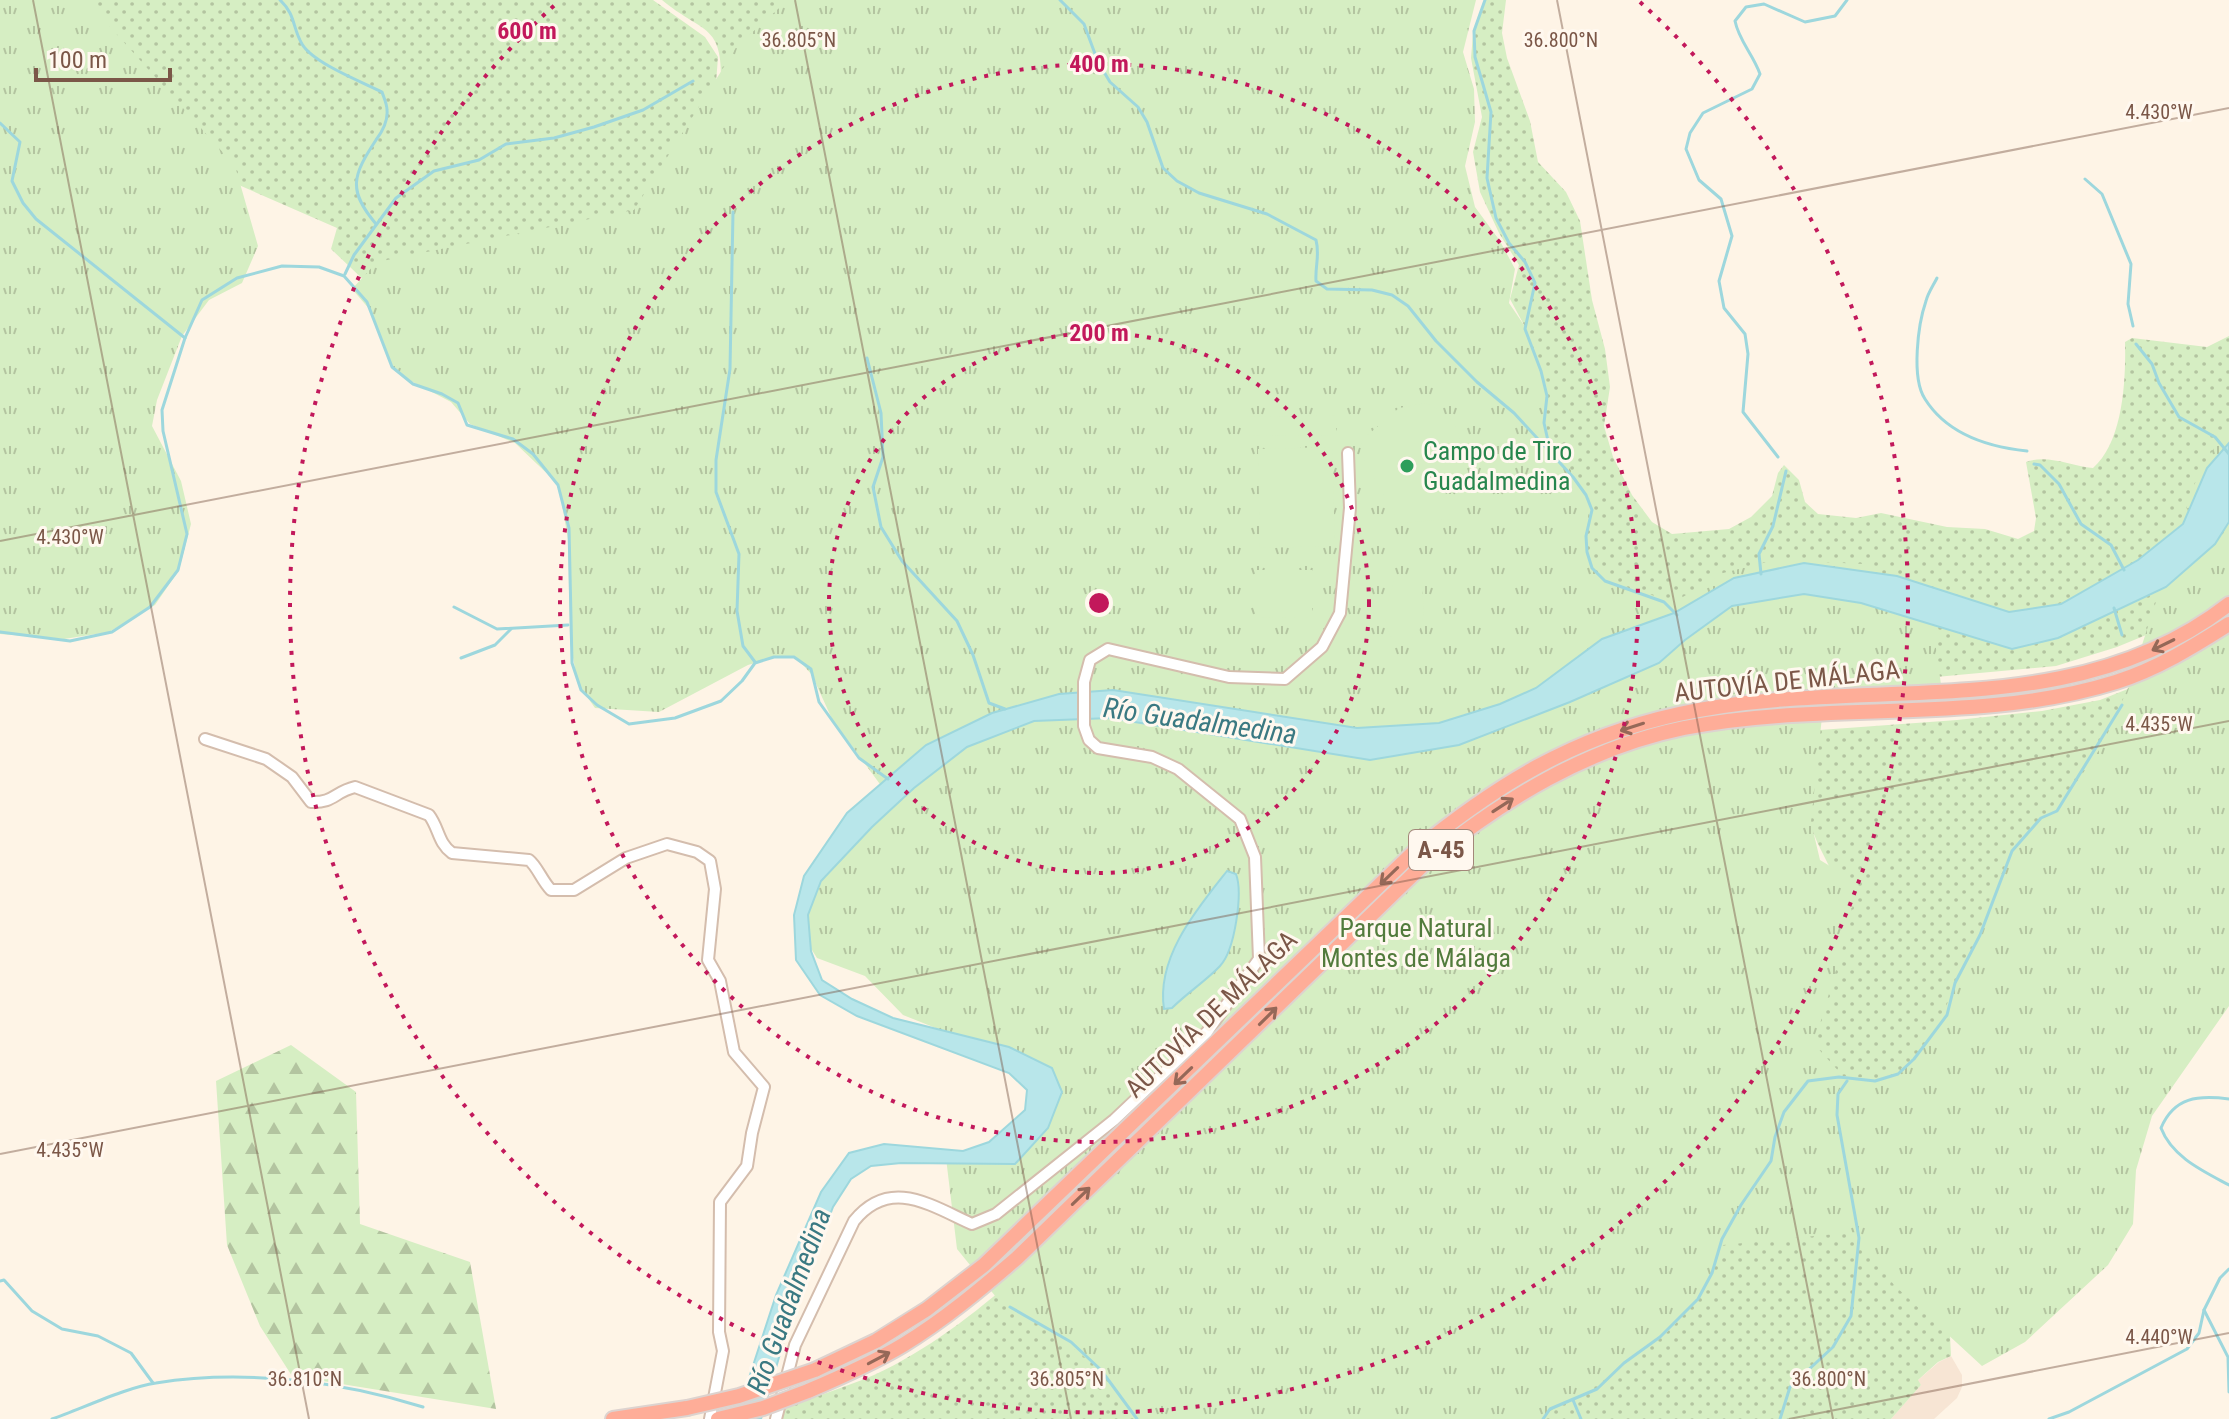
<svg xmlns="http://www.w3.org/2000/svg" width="2229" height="1419" font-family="'Roboto Condensed',sans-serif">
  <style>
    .residential { fill: #f7e5d4 }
    .grass { fill: url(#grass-dots) }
    .forest { fill: url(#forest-firs) }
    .park { fill: url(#park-tufts) }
    .pitch { fill: #d6eec3 }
    .water { fill: #b8e6ea; stroke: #9dd7dd; stroke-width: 2 }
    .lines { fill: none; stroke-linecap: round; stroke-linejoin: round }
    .stream { stroke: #9dd7dd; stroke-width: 3 }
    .minor-casing { stroke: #d4bdad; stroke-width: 14 }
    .highway-casing { stroke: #ddd3cf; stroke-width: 18 }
    .minor { stroke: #fff; stroke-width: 10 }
    .highway { stroke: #fead98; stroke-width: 14 }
    .highway-bridge-casing { stroke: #ddd3cf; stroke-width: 18; stroke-linecap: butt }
    .highway-bridge { stroke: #fead98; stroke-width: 14 }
    .oneway { stroke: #956858 }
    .ticks { fill: none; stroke: #7b5748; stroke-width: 2; stroke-opacity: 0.45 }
    .ring { fill: none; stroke: #c2185b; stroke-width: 4; stroke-dasharray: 4 8 }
    .leisure-dot { fill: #2e9e5b; stroke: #fff8ef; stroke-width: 3 }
    .labels { text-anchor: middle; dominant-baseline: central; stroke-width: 6; stroke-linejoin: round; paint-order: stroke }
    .shield { fill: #fff8ef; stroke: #a3877a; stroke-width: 2 }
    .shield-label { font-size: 24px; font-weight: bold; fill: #7b5748 }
    .leisure-label { font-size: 26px; fill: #27864d; stroke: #fff8ef; text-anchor: start }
    .street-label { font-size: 26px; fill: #7b5748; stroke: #fff8ef }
    .park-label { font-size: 26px; fill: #527b3c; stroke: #fff8ef }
    .water-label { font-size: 28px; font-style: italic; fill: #3a7982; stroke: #fff8ef }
    .ticks-label { font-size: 20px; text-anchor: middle; fill: #7b5748; stroke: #fff8ef; stroke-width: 6; stroke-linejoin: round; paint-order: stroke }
    .centre { fill: #c2185b; stroke: #fff8ef; stroke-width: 4 }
    .ring-label { font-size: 24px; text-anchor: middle; font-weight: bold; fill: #c2185b; stroke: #fff8ef; stroke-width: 6; stroke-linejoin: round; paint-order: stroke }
  </style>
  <defs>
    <pattern id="grass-dots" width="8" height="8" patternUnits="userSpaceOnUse" patternTransform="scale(2)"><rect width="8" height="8" fill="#d6eec3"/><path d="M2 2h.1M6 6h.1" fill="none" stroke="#b3c4a0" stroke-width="1.8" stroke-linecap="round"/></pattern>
    <pattern id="forest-firs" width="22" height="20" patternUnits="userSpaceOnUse" patternTransform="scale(2)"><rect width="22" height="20" fill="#d6eec3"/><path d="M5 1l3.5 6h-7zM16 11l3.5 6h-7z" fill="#b3c4a0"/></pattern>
    <pattern id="park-tufts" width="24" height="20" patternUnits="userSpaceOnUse" patternTransform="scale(2)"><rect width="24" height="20" fill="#d6eec3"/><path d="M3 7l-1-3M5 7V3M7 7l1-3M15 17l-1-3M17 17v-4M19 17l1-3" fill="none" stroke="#b3c4a0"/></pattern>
  </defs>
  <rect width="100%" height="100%" fill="#fef4e6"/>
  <!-- residential -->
  <path class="residential" d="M1951,1356l11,19v12l-5,11 -23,21h-43l30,-34 -4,-4 22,-19z"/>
  <!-- grass -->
  <g class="grass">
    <path d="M63,0h590l52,37 13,20 -2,26 5,3c2,-64 -17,-51 -59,-86h486l-326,675 -180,-131 -311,-295 6,-21 -105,-46 -92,-94z"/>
    <path d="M1485,0h21l-4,33 5,25 23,63 8,41 28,30 14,29 12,79 13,49 5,38 -6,39 9,31 19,38 20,27 20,12 57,-5 22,-12 21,-21 6,-23 6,-8 15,15 6,22 13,12 38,4 25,-5 66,14 38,2 33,10 16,-8 2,-13 -10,-56c22,-8 44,4 67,6 30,-26 33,-87 32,-126l7,-4 75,9 22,-11v107l-46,81 -45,36 -77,44 -52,9 -37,-11 -370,37 -51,-168 -27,-146 -14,-26 9,-34 -20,-32 -19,-41 -7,-40 9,-35 -11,-59 2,-24z"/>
    <path d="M2166,587l2,39 -51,21 -61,19 -120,11 -20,-57 96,29z"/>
    <path d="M2148,681l-198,654 1,21 -13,6 -20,18 3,5 -30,34h-362l254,-366 67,-145 -32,-64 -31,-75 19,-38 151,-11 85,-9 58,-11z"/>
    <path d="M1083,1216l127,203h-432l4,-10c30,-12 62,-21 92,-34 81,-38 144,-99 209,-159z"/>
  </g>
  <!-- forest -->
  <path class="forest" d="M291,1045l65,47 4,132 110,38 26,147 -204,-33 -32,-50 -33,-81 -11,-164z"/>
  <!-- park -->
  <g class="park">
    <path d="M0,0h86l149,166 23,80 -16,37 -33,17 -27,36 -25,64 -5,26 29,55 10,43 -12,46 -24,35 -46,27 -45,7 -64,-5z"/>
    <path d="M788,0h688l-13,52 11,37 1,33 -10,44 10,41 25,34 15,28 -6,34 17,25 16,43 7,81 21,17 20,30 -5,46 9,27 41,19 41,10 47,-28 52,-13 90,4 39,28 30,42 9,65 -120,8 -12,115 9,38 36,22 -6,41 -36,121 29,32 44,3 28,-21 28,-43 11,-30 22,-39 17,-58 28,-47 43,-41 38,-54 26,-58 66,-203 22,-41 13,-13v575l-77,110 -16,54 -3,54 -25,41 -83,77 -43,24 -88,-81 -38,-53 -133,13c-6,15 -11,32 -20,45 -35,53 -97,92 -153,121l-6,8h-410l-34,-50 -39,-30 -65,-42 -39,-48 -11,-91 87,-30 -5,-49 -47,-33 -78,-31 -38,-39 -48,-18 -17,-27 7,-28 31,-61 47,-51 -53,-72 -20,-44 -16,-18h-21l-27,8 -89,47 -64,-4 -17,-24 -8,-42 -2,-102 -9,-55 -44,-42 -45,-19 -19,-22 -40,-21 -18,-14 -22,-56 -19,-22 25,-27 257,-52 103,-164z"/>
  </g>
  <!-- pitch -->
  <g class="pitch">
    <path d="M1426,403c35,15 46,41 16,68l8,48 -51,4 -39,-71 3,-13 36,-31z"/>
    <path d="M1336,415v20l-90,1v-19z"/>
    <path d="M1332,447l3,99 -75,2 -2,-99z"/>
    <path d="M1257,570h55v48l-55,-1z"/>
    <path d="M1395,578h27c0,27 10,59 -23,66 -23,-15 -10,-46 -4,-66z"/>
  </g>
  <!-- water -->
  <g class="water">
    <path d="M2229,443v79l-14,22 -49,43 -108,51 -46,11 -151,-46 -57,-9 -72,12 -47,34 -26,23 -89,39 -111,43 -89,15 -260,-42 -76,3 -67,26 -53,41 -42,39 -51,54 -13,34 3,36 11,29 30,19 41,19 116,29 43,21 10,24 -14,36 -33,36 -114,-1 -30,3 -20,13 -18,28 -46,123 -26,89h-19l6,-38 28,-86 45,-103 28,-39 35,-9 79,7 26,-9 36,-32 2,-20 -18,-17 -152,-57 -37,-21 -24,-35 -2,-45 10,-39 43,-63 79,-68 66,-32 67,-19 54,-4 244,38 82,-5 61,-19 36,-16 66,-49 72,-26 60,-35 70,-15 93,13 112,36 52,-8 77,-44 45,-36 24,-56z"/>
    <path d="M1227,871l9,3c7,19 -1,76 -16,92 -13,14 -33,27 -48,42l-8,1c-8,-52 33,-100 63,-138z"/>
  </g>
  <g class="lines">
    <!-- stream -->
    <g class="stream">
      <path d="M280,0c16,15 12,27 22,44 11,19 60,38 80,48 2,6 5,12 5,18 1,10 -5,22 -11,30 -23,35 -29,50 0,84"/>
      <path d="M1060,0l24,24 14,38 12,20 28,25 9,15 16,46 14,13 22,12 68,21 49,26c4,15 -1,26 0,41l11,8 45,1 20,5 16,11 28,35 41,41 37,31 59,64 13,18 6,15 -6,26 1,16 5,16 13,13 59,21 13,13"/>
      <path d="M1485,0l-11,31 1,26 16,55 -4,66 9,40 13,25 16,19 10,21 -10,46 16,42 6,25 -3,27 7,31"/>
      <path d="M0,123l20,19 -8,39 11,22 13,16 149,119"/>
      <path d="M2085,179l17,15 29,70 -3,40 5,22"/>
      <path d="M733,212l-3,157 -14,91v32l23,62 -2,57 6,35 12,16"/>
      <path d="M345,274l9,-19 42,-57 38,-27 45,-11 27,-16 48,-6 40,-11 49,-17 50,-29"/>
      <path d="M1937,278c-4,8 -9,15 -11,23 -8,23 -15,77 -1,98 22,35 63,48 102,52"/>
      <path d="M2136,344l16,20 7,19 20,34 36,20 14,17"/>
      <path d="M867,358l14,55 2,44 -10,30 8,40 21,34 55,60 16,34 16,48 16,6"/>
      <path d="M1778,457l-35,-45 5,-58 -3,-20 -21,-26 -5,-27 13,-45 -11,-37 -22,-19 -13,-31 4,-16 13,-20 49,-24 8,-15c-7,-20 -21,-33 -25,-53l11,-14 18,-3 41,18 30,-6 12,-16"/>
      <path d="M2034,464l6,1 19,19 22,40 30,21 13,25"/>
      <path d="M1761,574l-2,-20 14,-28 13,-55"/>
      <path d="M454,607l43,22 71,-4"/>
      <path d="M2114,608l8,27"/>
      <path d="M0,632l70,9 42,-9 38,-25 28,-37 9,-36 -24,-103 -1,-21 23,-72 17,-38 35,-22 45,-12 37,1 25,9 23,26 25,65 21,17 29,10 16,9 9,22 46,14 20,15 25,31 11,43 3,135 9,27 16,15 32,19 46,-6 46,-17 21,-20 13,-18 19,-6h20l17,12 8,33 40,56 29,21"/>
      <path d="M461,658l34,-13 16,-16"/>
      <path d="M2229,1099c-31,-4 -55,-2 -68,29 11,29 42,43 68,57"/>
      <path d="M0,1281l4,-1 28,31 30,18 36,7 33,17 22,30"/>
      <path d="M1010,1307l61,35 30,28 36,49"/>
      <path d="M2204,1310l24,47 1,35"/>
      <path d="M1573,1400l8,19"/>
      <path d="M52,1419c29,-10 75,-32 104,-36 87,-14 184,-2 267,24"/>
      <path d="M1543,1419l7,-10 47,-20 27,-26 36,-26 38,-38 14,-26 10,-34 19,-34 30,-44 4,-24 9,-25 24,-31 31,-4 36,4 23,-7 16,-15 33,-44 8,-32 25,-48 32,-84 29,-33 16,-7 65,-106"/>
      <path d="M1780,1419l10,-32 43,-40 18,-31 8,-78 -22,-123 1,-21 9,-13"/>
      <path d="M2049,1419l20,-7 118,-63 12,-16 5,-23 16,-32 9,-9"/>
    </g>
    <defs>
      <g id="minor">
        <path d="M205,739l61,20 26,18 19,25c23,1 23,-10 44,-15l74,28c10,13 9,28 23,38l77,7c8,6 13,21 22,30h23l52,-32 41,-14 30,8 13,9 5,28 -7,71 12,21 14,71 30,35 -12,46 -5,33 -27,36 -1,130 4,19 -13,68"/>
        <path d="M776,1419l19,-74 59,-124c36,-44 76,-16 118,3l24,-10 118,-94 93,-88 52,-73 -4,-102 -15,-38 -62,-50 -26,-12 -54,-9 -9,-8 -5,-14v-44l6,-22 18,-11 121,28 56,2 37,-32 18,-34 10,-105 -2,-55"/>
      </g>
      <g id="highway">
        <path d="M815,1370l61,-29 51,-32 57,-44 430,-413c82,-67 159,-115 265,-138 184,-41 390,15 550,-110"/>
        <path d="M808,1391c33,-14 65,-28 95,-46 41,-25 78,-56 114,-87l411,-398c76,-61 159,-112 256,-132 141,-28 295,-3 432,-46 41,-13 77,-35 113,-58"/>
        <path d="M613,1419l74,-11"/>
      </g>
    </defs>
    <!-- minor casing -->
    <use href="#minor" class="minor-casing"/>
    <!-- highway casing -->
    <use href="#highway" class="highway-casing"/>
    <!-- minor -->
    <use href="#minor" class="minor"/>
    <!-- highway -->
    <use href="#highway" class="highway"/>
    <defs>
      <g id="highway-bridge">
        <path d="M687,1408l52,-12 76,-26"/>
        <path d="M718,1419l45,-11 45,-17"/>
      </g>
    </defs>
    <!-- highway-bridge casing -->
    <use href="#highway-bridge" class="highway-bridge-casing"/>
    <!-- highway-bridge -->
    <use href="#highway-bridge" class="highway-bridge"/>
  </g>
  <!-- one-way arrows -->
  <defs><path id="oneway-shaft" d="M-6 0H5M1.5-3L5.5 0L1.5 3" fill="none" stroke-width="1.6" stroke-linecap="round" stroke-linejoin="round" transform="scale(2)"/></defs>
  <g class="oneway">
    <use href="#oneway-shaft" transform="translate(2163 645) rotate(154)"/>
    <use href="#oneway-shaft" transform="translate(1632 727) rotate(162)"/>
    <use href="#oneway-shaft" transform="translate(1503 805) rotate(-33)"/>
    <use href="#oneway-shaft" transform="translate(1389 876) rotate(136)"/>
    <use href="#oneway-shaft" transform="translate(1268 1016) rotate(-45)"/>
    <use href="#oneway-shaft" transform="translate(1183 1076) rotate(136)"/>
    <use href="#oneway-shaft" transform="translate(1081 1196) rotate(-44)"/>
    <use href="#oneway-shaft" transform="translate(879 1358) rotate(-28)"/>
  </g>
  <!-- ticks -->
  <path class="ticks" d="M33,0l276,1419M795,0l276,1419M1557,0l276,1419M0,541l2229,-433M0,1154l2229,-433M1789,1419l440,-86"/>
  <!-- distance rings -->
  <g class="ring">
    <circle cx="1099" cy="603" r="270"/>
    <circle cx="1099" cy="603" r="539"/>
    <path d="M1640 2A809 809 0 1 1 558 2"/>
  </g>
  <!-- markers -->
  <circle class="leisure-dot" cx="1407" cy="466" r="8"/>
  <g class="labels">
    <!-- shield labels -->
    <rect class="shield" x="1409" y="830" width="64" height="40" rx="6"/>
    <g class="shield-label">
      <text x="1441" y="850">A-45</text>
    </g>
    <!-- leisure labels -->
    <g class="leisure-label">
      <text x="1423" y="451">Campo de Tiro<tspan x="1423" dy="30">Guadalmedina</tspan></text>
    </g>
    <!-- street labels -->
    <g class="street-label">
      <text transform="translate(1787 681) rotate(-6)">AUTOVÍA DE MÁLAGA</text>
      <text transform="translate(1211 1014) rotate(-44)">AUTOVÍA DE MÁLAGA</text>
    </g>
    <!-- park labels -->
    <g class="park-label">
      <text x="1416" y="928">Parque Natural<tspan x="1416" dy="30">Montes de Málaga</tspan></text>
    </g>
    <!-- water labels -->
    <g class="water-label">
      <text transform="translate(1200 721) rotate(8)">Río Guadalmedina</text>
      <text transform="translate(789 1301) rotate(-70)">Río Guadalmedina</text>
    </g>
  </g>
  <g class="ticks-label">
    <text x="799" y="47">36.805°N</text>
    <text x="1561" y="47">36.800°N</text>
    <text x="2159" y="119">4.430°W</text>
    <text x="70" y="544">4.430°W</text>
    <text x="2159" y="731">4.435°W</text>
    <text x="70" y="1157">4.435°W</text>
    <text x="2159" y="1344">4.440°W</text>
    <text x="305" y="1386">36.810°N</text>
    <text x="1067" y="1386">36.805°N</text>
    <text x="1829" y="1386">36.800°N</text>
  </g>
  <circle cx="1099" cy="603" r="12" class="centre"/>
  <g class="ring-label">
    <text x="527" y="39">600 m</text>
    <text x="1099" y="72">400 m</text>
    <text x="1099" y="341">200 m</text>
  </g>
  <!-- scale -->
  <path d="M36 68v12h134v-12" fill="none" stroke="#7b5748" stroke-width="4"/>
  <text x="48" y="68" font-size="24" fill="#7b5748" stroke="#fff8ef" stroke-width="6" paint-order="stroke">100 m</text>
</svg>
